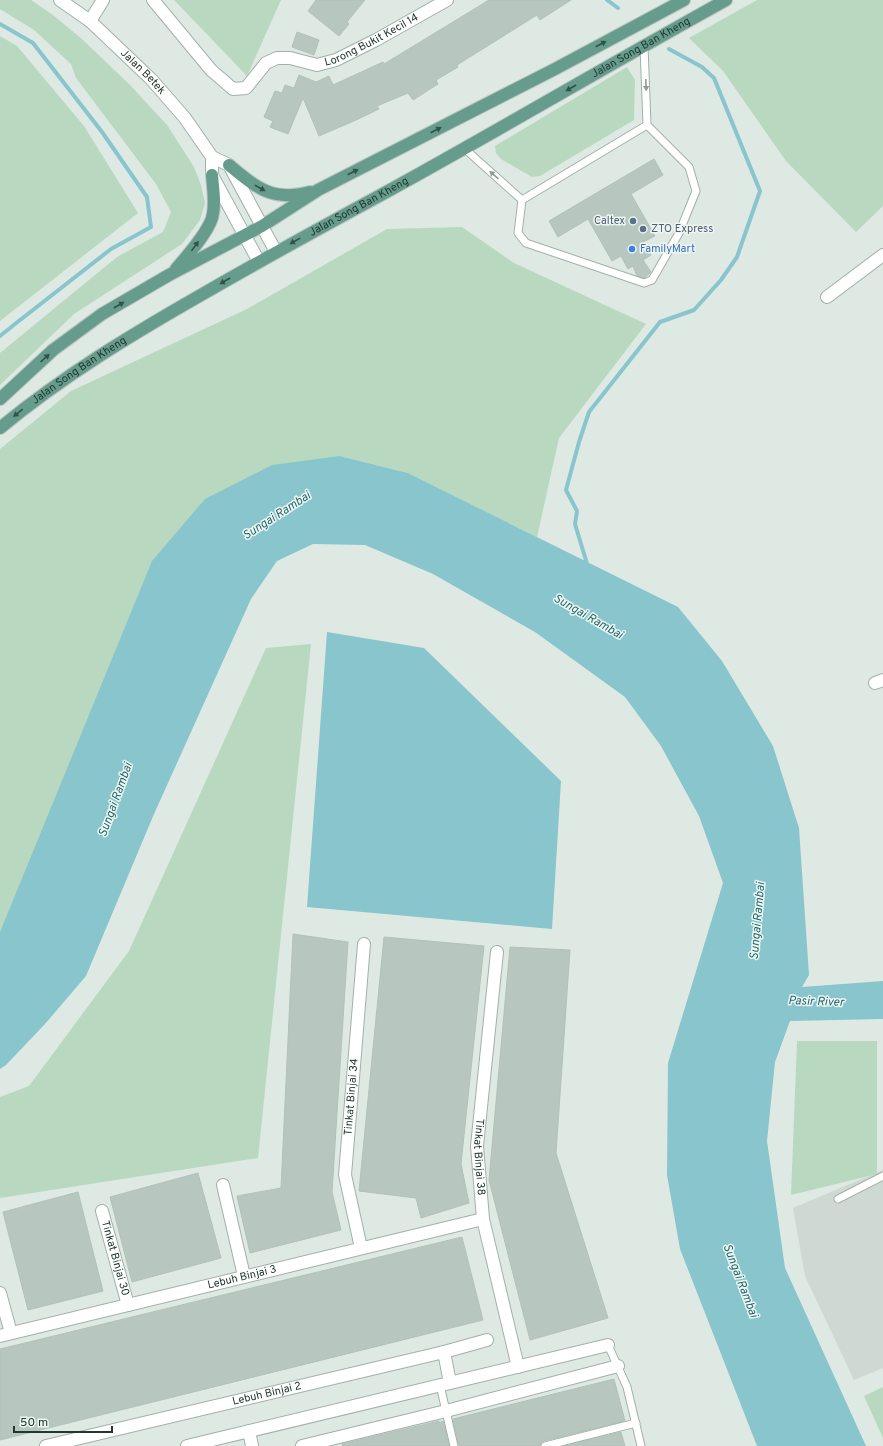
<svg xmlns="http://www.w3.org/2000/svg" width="883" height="1446" font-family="Overpass,sans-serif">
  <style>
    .built { fill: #cdd9d2 }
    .green { fill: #b8d9bf }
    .water { fill: #89c5cc }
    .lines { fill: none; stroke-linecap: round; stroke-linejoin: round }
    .stream { stroke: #89c5cc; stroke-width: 4 }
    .building { fill: #b7c6bf; stroke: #b1c2ba }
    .service-casing { stroke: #a2b0aa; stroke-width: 9 }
    .minor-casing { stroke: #a2b0aa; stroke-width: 14 }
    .tertiary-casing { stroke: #a2b0aa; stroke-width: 14 }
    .primary-casing { stroke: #bcc3c1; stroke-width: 14 }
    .service { stroke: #fff; stroke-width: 7 }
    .minor { stroke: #fff; stroke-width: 12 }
    .tertiary { stroke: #fff; stroke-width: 12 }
    .primary { stroke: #659c8b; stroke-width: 12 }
    .oneway { fill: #325147 }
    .oneway2 { fill: #909c98 }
    .service-dot { fill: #5c6f8a; stroke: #eef6f2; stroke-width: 1.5 }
    .shop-dot { fill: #3f7fe0; stroke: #eef6f2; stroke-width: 1.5 }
    .labels { text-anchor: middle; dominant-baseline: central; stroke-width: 3; stroke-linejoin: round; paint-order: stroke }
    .street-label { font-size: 11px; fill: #213830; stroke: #eef6f2 }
    .service-label { font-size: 11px; fill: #4e5e75; stroke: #eef6f2; text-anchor: end }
    .shop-label { font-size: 11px; fill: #366cbe; stroke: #eef6f2; text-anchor: start }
    .water-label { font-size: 12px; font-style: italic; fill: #1f676f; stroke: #eef6f2 }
  </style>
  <rect width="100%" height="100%" fill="#dee9e4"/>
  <!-- built -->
  <path class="built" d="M883,1170v198l-29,12 -49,-104 -12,-68z"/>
  <!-- green -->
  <g class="green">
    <path d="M0,0h31l22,15 30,25 47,45 37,40 27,42 7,18 4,18 -5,17 -18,24 -108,70 -74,71v-32l117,-96 46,-25 8,-20 -15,-28 -80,-106 -5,-14 -37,-34 -34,-21z"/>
    <path d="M174,0h107l-34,76z"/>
    <path d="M757,0h126v206l-27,26 -70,-71 -63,-90 -34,-33z"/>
    <path d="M0,36l17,10 67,80 54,87 -138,108z"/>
    <path d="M627,67l8,13 -1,40 -94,56 -8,1 -31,-18 -5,-6 -1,-7z"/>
    <path d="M462,227l52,36 132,61 -87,114 -22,99 -129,-64 -68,-17 -340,476v-483l71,-58 176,-82 140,-80z"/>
    <path d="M311,644l-53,514 -258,40v-101l29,-11 100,-135 137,-303z"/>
    <path d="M797,1041h80v133l-86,21z"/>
    <path d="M883,1387v51l-19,-42z"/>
  </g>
  <!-- water -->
  <g class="water">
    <path d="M340,456l68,17 270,134 44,54 51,85 26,82 10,147 -7,12 81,-6v38l-93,2 -15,41 -8,79 18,127 81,178h-109l-77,-197 -13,-74 1,-112 55,-180 -24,-67 -38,-70 -36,-49 -90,-65 -102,-58 -68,-29 -52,-1 -36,17 -26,38 -97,215 -68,162 -41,48 -39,41 -6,4v-137l152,-371 53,-62 67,-34z"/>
    <path d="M327,632l97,16 137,133 -9,148 -245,-22z"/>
  </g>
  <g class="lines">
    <!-- stream -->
    <g class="stream">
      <path d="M607,0l11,8"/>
      <path d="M0,24l33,19 69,89 45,65 4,30 -40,22 -96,75 -15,12"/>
      <path d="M588,567l-13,-43 2,-13 -11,-21 13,-48 10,-30 71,-90 34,-12 27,-30 16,-23 23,-66 -46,-113 -12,-11 -33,-18"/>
    </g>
  </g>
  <!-- building -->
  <g class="building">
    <path d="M316,0h49l-18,22 2,2 -10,12 -31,-25z"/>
    <path d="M489,0h82l-31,20 -3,-5 -80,50 1,2 -22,13 2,4 -25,16 -5,-7 -31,13 2,3 -23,11 -37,16 -16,-38 -15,36 -18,-7 3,-6 -9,-4 11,-26 7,2 3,-8 9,3 5,-13 17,7 13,-6 4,9 50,-23 1,2z"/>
    <path d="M297,32l22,8 -5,15 -22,-8z"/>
    <path d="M654,159l9,16 -32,19 24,42 -12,6 8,13 -8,5 8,12 -2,2 -5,4 -7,-2 -4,-10 -5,3 -7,-13 -9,5 -24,-42 -30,18 -9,-16z"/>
    <path d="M293,934l55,8 -16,250 9,38 -91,23 -13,-57 44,-8z"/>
    <path d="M384,937l100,9 -23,218 8,39 -48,15 -5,-20 -57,-7z"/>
    <path d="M510,947l60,3 -14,203 52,165 -78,22 -41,-160z"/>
    <path d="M198,1173l23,85 -89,24 -22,-85z"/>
    <path d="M78,1192l25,99 -75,19 -25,-98z"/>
    <path d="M462,1237l21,83 -483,120v-91z"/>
    <path d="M614,1379l11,42 -81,20 -3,2 -1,3h-81l-6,-27z"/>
    <path d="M439,1421v2l4,-2 6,25h-106l-1,-2z"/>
    <path d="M621,1432l4,14h-60z"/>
  </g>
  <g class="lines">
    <defs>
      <g id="service">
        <path d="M465,149l57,51"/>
        <path d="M522,200l-4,33 8,10 118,40 8,-3 27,-47 17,-42 -7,-24 -42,-42 -3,-79"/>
        <path d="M522,200l125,-75"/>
        <path d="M838,1199l45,-23"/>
        <path d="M608,1345l19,42 14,59"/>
        <path d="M440,1385l14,61"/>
        <path d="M545,1446l91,-23"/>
      </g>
      <g id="minor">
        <path id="s1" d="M153,0l58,70 22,19 13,-1 20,-25 11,-5h13l27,7 19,-5 40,-20 71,-40"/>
        <path d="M90,21l13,-21"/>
        <path d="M827,297l56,-42"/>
        <path d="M875,683l8,-3"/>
        <path id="s2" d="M497,952l-20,194 6,73 35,148"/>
        <path d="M223,1185l21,91"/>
        <path id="s3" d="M102,1211l26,94"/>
        <path id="s4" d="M361,1248l-16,-73 19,-231"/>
        <path d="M0,1293l11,40"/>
        <path id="s5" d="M0,1336l483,-117"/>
        <path d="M444,1352l6,31"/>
        <path d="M249,1431l3,15"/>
        <path id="s6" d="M46,1446l398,-94 43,-12"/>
        <path d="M187,1446l421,-101"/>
        <path d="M302,1446l144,-35 172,-45"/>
      </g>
      <g id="tertiary">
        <path id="s7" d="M60,0l30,21 61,58 34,39 27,39 17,8 47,87"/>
        <path d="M212,157v18l47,87"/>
      </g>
      <g id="primary">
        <path d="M229,165c28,23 43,37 81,27"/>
        <path d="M176,269c11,-13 31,-35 36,-51 4,-14 1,-29 0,-43"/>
        <path d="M0,399l53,-49 49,-36 67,-39 93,-49 56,-36 237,-121 129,-69"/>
        <path id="s8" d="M0,428c63,-52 131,-93 201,-133 59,-34 119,-67 178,-99 117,-64 231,-132 347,-196"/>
      </g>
    </defs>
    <!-- service casing -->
    <use href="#service" class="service-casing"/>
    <!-- minor casing -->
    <use href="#minor" class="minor-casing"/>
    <!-- tertiary casing -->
    <use href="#tertiary" class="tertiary-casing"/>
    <!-- primary casing -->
    <use href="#primary" class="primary-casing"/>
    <!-- service -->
    <use href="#service" class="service"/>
    <!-- minor -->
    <use href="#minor" class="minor"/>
    <!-- tertiary -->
    <use href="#tertiary" class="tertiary"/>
    <!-- primary -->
    <use href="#primary" class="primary"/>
  </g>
  <!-- one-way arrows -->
  <defs><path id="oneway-solid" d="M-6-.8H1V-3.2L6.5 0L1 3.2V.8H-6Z"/></defs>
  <g class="oneway">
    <use href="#oneway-solid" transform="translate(601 44) rotate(-28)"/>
    <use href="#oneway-solid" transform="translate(571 88) rotate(150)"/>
    <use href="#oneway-solid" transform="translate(436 130) rotate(-27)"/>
    <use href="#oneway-solid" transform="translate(353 172) rotate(-27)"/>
    <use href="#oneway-solid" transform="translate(260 188) rotate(29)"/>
    <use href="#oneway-solid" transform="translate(295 241) rotate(151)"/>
    <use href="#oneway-solid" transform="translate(195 246) rotate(-54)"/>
    <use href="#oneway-solid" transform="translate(225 281) rotate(150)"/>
    <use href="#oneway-solid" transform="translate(119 305) rotate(-30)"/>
    <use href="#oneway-solid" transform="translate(45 358) rotate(-42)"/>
    <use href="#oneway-solid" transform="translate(18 413) rotate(141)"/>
  </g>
  <g class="oneway2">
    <use href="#oneway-solid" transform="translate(646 85) rotate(88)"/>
    <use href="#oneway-solid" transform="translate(494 175) rotate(-139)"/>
  </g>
  <!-- markers -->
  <g class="service-dot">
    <circle cx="633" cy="221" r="4"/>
    <circle cx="643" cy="229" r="4"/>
  </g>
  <circle class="shop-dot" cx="632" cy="249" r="4"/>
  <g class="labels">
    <!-- street labels -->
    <g class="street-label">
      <text stroke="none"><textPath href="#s1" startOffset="278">Lorong Bukit Kecil 14</textPath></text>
      <text stroke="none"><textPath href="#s8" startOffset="746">Jalan Song Ban Kheng</textPath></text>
      <text stroke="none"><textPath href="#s7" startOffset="110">Jalan Betek</textPath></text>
      <text stroke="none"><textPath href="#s8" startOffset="422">Jalan Song Ban Kheng</textPath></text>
      <text stroke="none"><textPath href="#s8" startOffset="98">Jalan Song Ban Kheng</textPath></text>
      <text stroke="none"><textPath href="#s4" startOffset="153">Tinkat Binjai 34</textPath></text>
      <text stroke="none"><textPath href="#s2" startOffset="206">Tinkat Binjai 38</textPath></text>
      <text stroke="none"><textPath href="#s3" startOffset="49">Tinkat Binjai 30</textPath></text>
      <text stroke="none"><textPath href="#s5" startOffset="249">Lebuh Binjai 3</textPath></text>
      <text stroke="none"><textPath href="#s6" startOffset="227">Lebuh Binjai 2</textPath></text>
    </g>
    <!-- service labels -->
    <g class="service-label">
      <text x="625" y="221">Caltex</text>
      <text x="651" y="229" text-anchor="start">ZTO Express</text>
    </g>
    <!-- shop labels -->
    <g class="shop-label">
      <text x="640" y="249">FamilyMart</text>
    </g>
    <!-- water labels -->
    <g class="water-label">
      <text transform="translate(277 516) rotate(-33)">Sungai Rambai</text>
      <text transform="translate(588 617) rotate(30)">Sungai Rambai</text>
      <text transform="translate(116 800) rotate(-70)">Sungai Rambai</text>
      <text transform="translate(758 921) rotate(-85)">Sungai Rambai</text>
      <text transform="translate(816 1002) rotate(2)">Pasir River</text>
      <text transform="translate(740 1281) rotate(69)">Sungai Rambai</text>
    </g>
  </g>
  <!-- scale -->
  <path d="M14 1426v6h98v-6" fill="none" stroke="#213830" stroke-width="2"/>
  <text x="20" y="1426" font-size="12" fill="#213830" stroke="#eef6f2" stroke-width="3" paint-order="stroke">50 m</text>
</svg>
